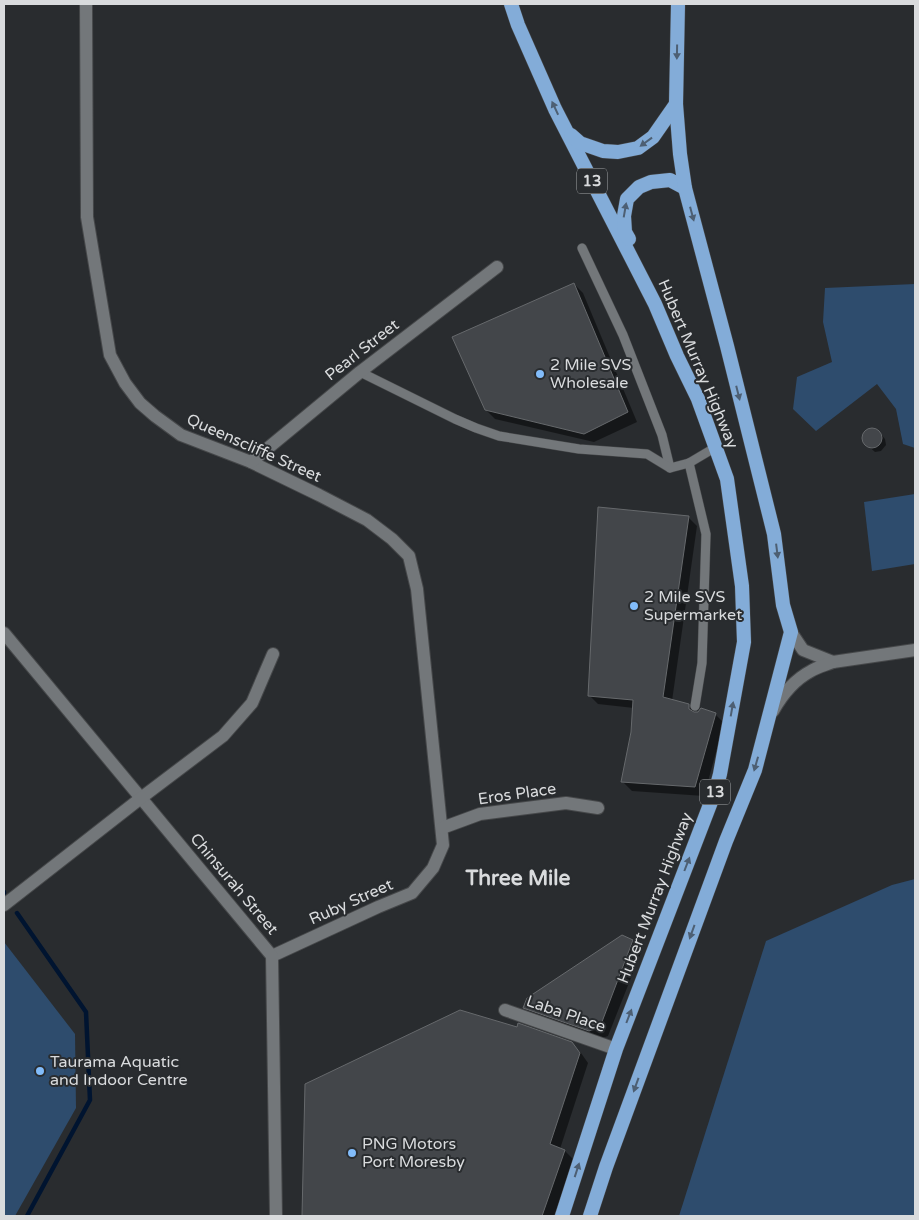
<svg xmlns="http://www.w3.org/2000/svg" width="919" height="1220" font-family="'Varela Round',sans-serif">
  <style>
    .green { fill: #2e4c6d }
    .shadow { fill: #0007 }
    .lines { fill: none; stroke-linecap: round; stroke-linejoin: round }
    .stream { stroke: #001430; stroke-width: 4.5 }
    .building { fill: #43464a; stroke: #66696c }
    .service-casing { stroke: #46484a; stroke-width: 10 }
    .minor-casing { stroke: #46484a; stroke-width: 14 }
    .trunk-casing { stroke: #46484a; stroke-width: 15 }
    .service { stroke: #73777a; stroke-width: 9 }
    .minor { stroke: #73777a; stroke-width: 12 }
    .trunk { stroke: #83acd8; stroke-width: 14 }
    .oneway { fill: #4d5f73 }
    .poi-dot { fill: #82bcfa; stroke: #292c2f; stroke-width: 2 }
    .labels { text-anchor: middle; dominant-baseline: central; stroke-width: 4; stroke-linejoin: round; paint-order: stroke }
    .shield { fill: #292c2f; stroke: #a4a6a9; stroke-width: 1 }
    .shield-label { font-size: 15px; font-weight: bold; fill: #d9dbdd }
    .street-label { font-size: 16px; fill: #d9dbdd; stroke: #292c2f }
    .poi-label { font-size: 16px; fill: #d9dbdd; stroke: #292c2f; text-anchor: start }
    .district-label { font-size: 21px; font-weight: bold; fill: #d9dbdd; stroke: #292c2f }
  </style>
  <rect width="100%" height="100%" fill="#292c2f"/>
  <!-- green -->
  <g class="green">
    <path d="M915,284v164l-12,-4 -7,-35 -19,-25 -61,47 -23,-22 4,-32 35,-15 -9,-40 2,-34z"/>
    <path d="M915,494v70l-43,7 -8,-69z"/>
    <path d="M915,879v337h-236l87,-275 126,-56z"/>
    <path d="M4,942l71,92 1,74 -61,108h-11z"/>
  </g>
  <!-- shadow -->
  <g class="shadow">
    <path d="M574,284l9,9 54,129 -43,20 -99,-23 -9,-9z"/>
    <path d="M874,430l5,2 6,7 1,6 -5,6 -6,1 -10,-9 -1,-5 2,-6 2,-1z"/>
    <path d="M688,517l9,9 -25,175 16,5 8,7 19,1 9,9 -20,73 -72,-5 -9,-9 9,-50 2,-24 -36,-4 -9,-9z"/>
    <path d="M633,941l9,9 -34,86 -9,3 -65,-22 -9,-9z"/>
    <path d="M571,1043l10,10 7,10 -28,86 5,2 9,9 -20,56h-250l2,-131z"/>
  </g>
  <g class="lines">
    <!-- stream -->
    <g class="stream">
      <path d="M4,892v1"/>
      <path d="M17,913l69,99 4,88 -63,116"/>
    </g>
  </g>
  <!-- building -->
  <g class="building">
    <path d="M574,283l54,129 -44,22 -99,-24 -33,-73z"/>
    <circle cx="872" cy="438" r="10"/>
    <path d="M598,507l91,9 -26,181 26,7v5l5,3h4l3,-4 15,5 -21,74 -74,-5 10,-50 2,-32 -45,-4z"/>
    <path d="M622,935l11,5 -33,87 -11,4 -66,-23 4,-10z"/>
    <path d="M460,1010l57,17 1,-4 54,19 8,11 -30,91 15,6 -23,66h-240l3,-132z"/>
  </g>
  <g class="lines">
    <defs>
      <g id="service">
        <path d="M582,248l41,87 39,100 8,33"/>
        <path d="M360,372l95,47 21,9 23,8 80,13 68,5 23,14 19,-5 27,-16"/>
        <path d="M689,463l17,71 -4,129 -7,43"/>
      </g>
      <g id="minor">
        <path d="M86,4l1,213 23,138 15,28 15,20 15,13 26,19 70,27 68,33 48,25 25,19 17,17 8,33 26,256 -10,23 -21,25 -34,14 -106,49"/>
        <path d="M251,462l109,-90 137,-105"/>
        <path d="M791,632l12,18 30,12 82,-12"/>
        <path d="M4,633l268,323 4,260"/>
        <path d="M773,711c9,-16 21,-31 38,-40 6,-4 15,-6 22,-9"/>
        <path d="M442,828l38,-14 86,-11 32,5"/>
        <path d="M4,905l137,-107 82,-62 29,-33 21,-49"/>
        <path d="M505,1010l111,39"/>
      </g>
      <g id="trunk">
        <path d="M511,4l7,21 37,84 100,195 22,52 21,43 29,80 15,107 2,56 -24,132 -4,15 -100,260 -54,167"/>
        <path d="M571,135l9,8 23,8 15,1 20,-4 15,-11 23,-33"/>
        <path d="M629,239l-4,-7 -1,-16 3,-17 12,-12 12,-5 19,-2 15,8"/>
        <path d="M590,1216l16,-49 120,-326 29,-71 36,-138 -8,-27 -9,-71 -47,-188 -42,-158 -5,-34 -4,-50 2,-100"/>
      </g>
    </defs>
    <!-- service casing -->
    <use href="#service" class="service-casing"/>
    <!-- minor casing -->
    <use href="#minor" class="minor-casing"/>
    <!-- trunk casing -->
    <use href="#trunk" class="trunk-casing"/>
    <!-- service -->
    <use href="#service" class="service"/>
    <!-- minor -->
    <use href="#minor" class="minor"/>
    <!-- trunk -->
    <use href="#trunk" class="trunk"/>
  </g>
  <!-- one-way arrows -->
  <defs><path id="oneway-solid" d="M-6-.8H1V-3.2L6.5 0L1 3.2V.8H-6Z" transform="scale(1.25)"/></defs>
  <g class="oneway">
    <use href="#oneway-solid" transform="translate(677 52) rotate(91)"/>
    <use href="#oneway-solid" transform="translate(555 108) rotate(-115)"/>
    <use href="#oneway-solid" transform="translate(646 142) rotate(144)"/>
    <use href="#oneway-solid" transform="translate(625 210) rotate(-80)"/>
    <use href="#oneway-solid" transform="translate(692 214) rotate(75)"/>
    <use href="#oneway-solid" transform="translate(738 393) rotate(76)"/>
    <use href="#oneway-solid" transform="translate(777 551) rotate(83)"/>
    <use href="#oneway-solid" transform="translate(732 709) rotate(-80)"/>
    <use href="#oneway-solid" transform="translate(756 764) rotate(106)"/>
    <use href="#oneway-solid" transform="translate(687 864) rotate(-69)"/>
    <use href="#oneway-solid" transform="translate(692 932) rotate(110)"/>
    <use href="#oneway-solid" transform="translate(629 1016) rotate(-69)"/>
    <use href="#oneway-solid" transform="translate(636 1085) rotate(110)"/>
    <use href="#oneway-solid" transform="translate(577 1170) rotate(-72)"/>
  </g>
  <!-- markers -->
  <g class="poi-dot">
    <circle cx="540" cy="374" r="5"/>
    <circle cx="634" cy="606" r="5"/>
    <circle cx="40" cy="1071" r="5"/>
    <circle cx="352" cy="1153" r="5"/>
  </g>
  <g class="labels">
    <!-- shield labels -->
    <g class="shield">
      <rect x="577" y="168.5" width="30" height="25" rx="4"/>
      <rect x="700" y="779.5" width="30" height="25" rx="4"/>
    </g>
    <g class="shield-label">
      <text x="592" y="181">13</text>
      <text x="715" y="792">13</text>
    </g>
    <!-- street labels -->
    <g class="street-label">
      <text transform="translate(362 350) rotate(-38)">Pearl Street</text>
      <text transform="translate(698 364) rotate(67)">Hubert Murray Highway</text>
      <text transform="translate(254 448) rotate(24)">Queenscliffe Street</text>
      <text transform="translate(517 794) rotate(-8)">Eros Place</text>
      <text transform="translate(234 884) rotate(50)">Chinsurah Street</text>
      <text transform="translate(655 898) rotate(-69)">Hubert Murray Highway</text>
      <text transform="translate(351 902) rotate(-24)">Ruby Street</text>
      <text transform="translate(566 1014) rotate(19)">Laba Place</text>
    </g>
    <!-- poi labels -->
    <g class="poi-label">
      <text x="550" y="365">2 Mile SVS<tspan x="550" dy="18">Wholesale</tspan></text>
      <text x="644" y="597">2 Mile SVS<tspan x="644" dy="18">Supermarket</tspan></text>
      <text x="50" y="1062">Taurama Aquatic<tspan x="50" dy="18">and Indoor Centre</tspan></text>
      <text x="362" y="1144">PNG Motors<tspan x="362" dy="18">Port Moresby</tspan></text>
    </g>
    <!-- district labels -->
    <g class="district-label">
      <text x="518" y="878">Three Mile</text>
    </g>
  </g>
  <!-- border -->
  <rect width="919" height="1220" fill="none" stroke="#d9dbdd" stroke-width="10"/>
</svg>
